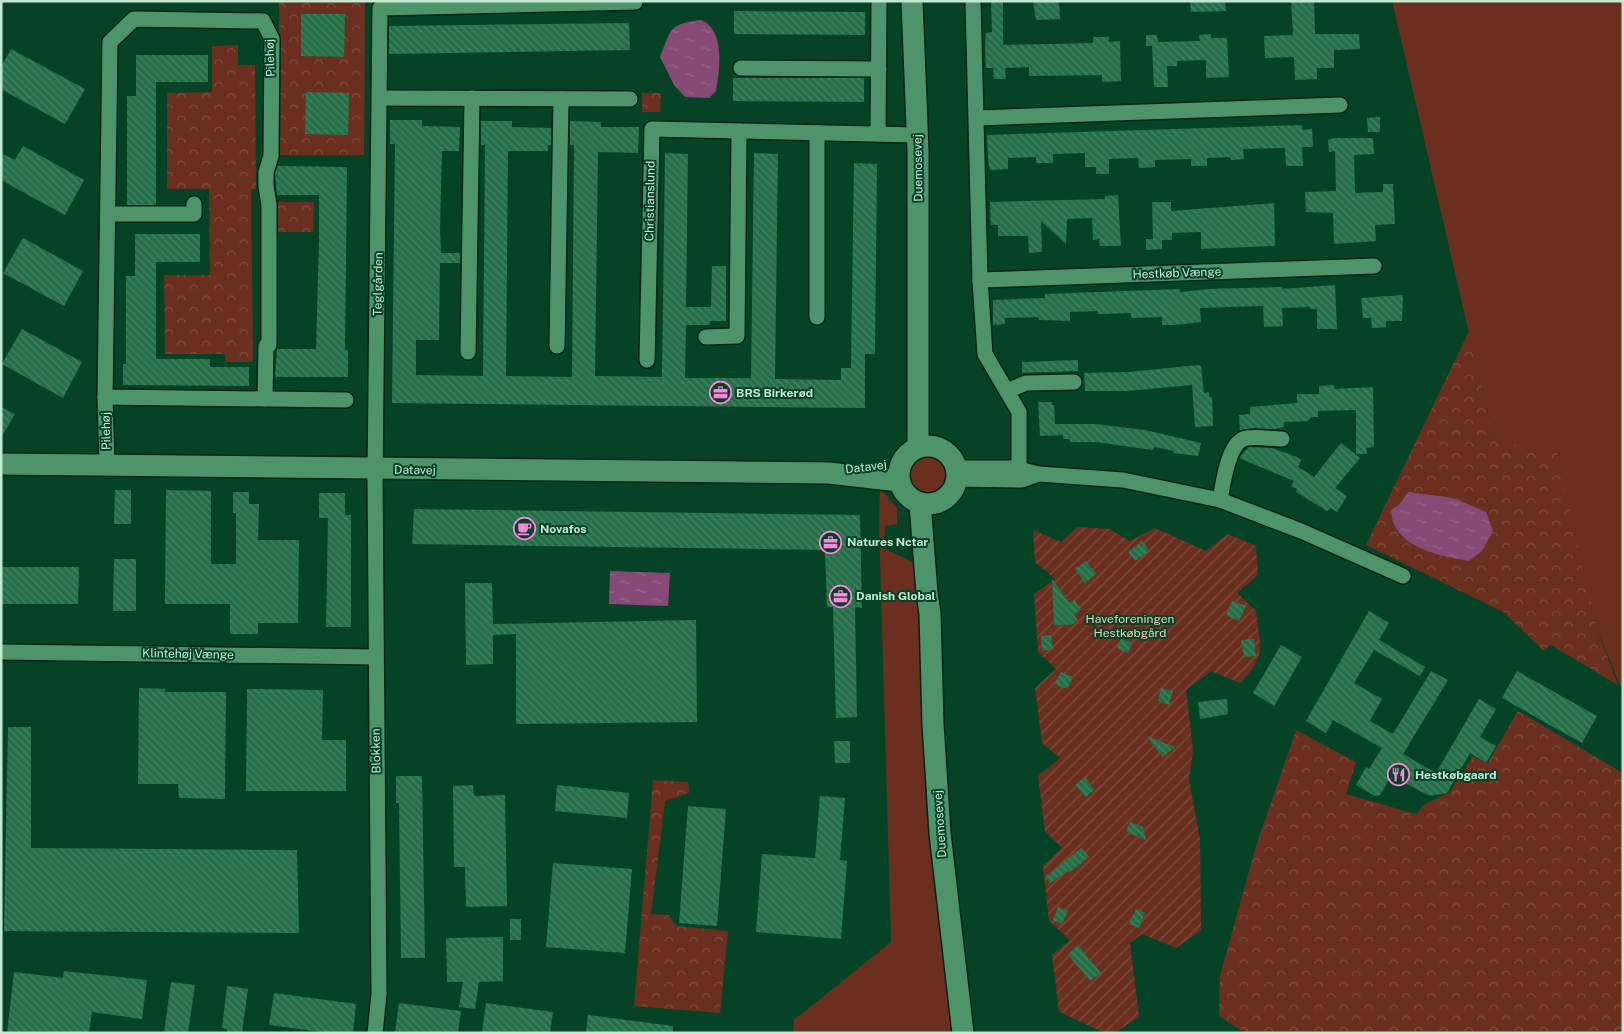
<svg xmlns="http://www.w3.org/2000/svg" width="1624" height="1034" font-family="'Public Sans',sans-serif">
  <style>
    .grass { fill: #6a2f1f }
    .forest { fill: url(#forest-crowns) }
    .garden { fill: url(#garden-furrows) }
    .water { fill: url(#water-ripples) }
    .building { fill: url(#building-back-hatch) }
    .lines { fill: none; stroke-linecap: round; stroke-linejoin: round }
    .street-casing { stroke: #002613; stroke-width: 18 }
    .secondary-casing { stroke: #002613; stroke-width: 24 }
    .street { stroke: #4d946b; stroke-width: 15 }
    .secondary { stroke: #4d946b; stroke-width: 21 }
    .labels { text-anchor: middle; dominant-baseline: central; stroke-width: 4; stroke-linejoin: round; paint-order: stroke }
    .street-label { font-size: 12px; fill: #c5e8d2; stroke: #064326 }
    .poi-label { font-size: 12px; font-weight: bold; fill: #c5e8d2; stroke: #064326; text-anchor: start }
    .park-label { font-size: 12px; fill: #f5cabe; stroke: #064326 }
  </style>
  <defs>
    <pattern id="forest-crowns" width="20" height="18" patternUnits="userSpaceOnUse" patternTransform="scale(1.25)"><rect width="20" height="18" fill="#6a2f1f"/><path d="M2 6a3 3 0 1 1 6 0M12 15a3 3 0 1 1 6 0" fill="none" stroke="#7e4d3f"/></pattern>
    <pattern id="garden-furrows" width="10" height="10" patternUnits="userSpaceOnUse" patternTransform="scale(1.25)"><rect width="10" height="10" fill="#6a2f1f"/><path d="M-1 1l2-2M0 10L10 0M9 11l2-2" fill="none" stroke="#7e4d3f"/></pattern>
    <pattern id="water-ripples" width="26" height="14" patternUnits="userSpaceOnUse" patternTransform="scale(1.25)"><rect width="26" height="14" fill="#854a76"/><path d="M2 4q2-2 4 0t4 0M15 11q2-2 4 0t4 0" fill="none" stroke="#956489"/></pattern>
    <pattern id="building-back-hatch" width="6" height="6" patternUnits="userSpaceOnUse" patternTransform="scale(1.25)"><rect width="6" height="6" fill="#256f48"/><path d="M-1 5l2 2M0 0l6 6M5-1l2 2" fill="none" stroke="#438462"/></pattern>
  </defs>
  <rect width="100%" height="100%" fill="#064326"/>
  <!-- grass -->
  <g class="grass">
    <path d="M1392,1h231v692l-27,-67 -102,-185z"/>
    <circle cx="926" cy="473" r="20"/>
    <path d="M880,488l17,20v16l-12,2 -1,22 34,17 13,275 21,193h-159l1,-13 97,-78 -12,-419z"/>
  </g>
  <!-- forest -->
  <g class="forest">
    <path d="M279,1h86l-1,154h-85z"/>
    <path d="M238,45v20h17l1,124 -5,1 2,172h-28v-8h-60l-1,-79h46l-1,-86h-42v-96l45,-1v-46z"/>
    <path d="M642,93h19l-1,19h-18z"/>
    <path d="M278,202h36l-1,30h-35z"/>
    <path d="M1469,331l25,110 63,12 39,173 22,59 -67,-40 -8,5 -40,-38 -137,-67z"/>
    <path d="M1518,711l105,62v260h-378l-26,-17 1,-40 36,-130 40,-116 60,32 -10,32 70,20 9,-10 25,-12 23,-36 14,8z"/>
    <path d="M653,780l35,2 1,11 -24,8 -14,113 18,1 7,11 52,5 -8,82 -86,-7z"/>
  </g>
  <!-- garden -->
  <path class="garden" d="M1077,527l32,2 21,12 25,-13 51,23 22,-17 28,12 2,29 -21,18 19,18c4,35 11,45 -16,72l-29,-12 -25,19 7,60 -4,30 11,59 1,91 -25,18 -34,-14 -12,9 9,74 -25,16h-9l-46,-21 -7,-57 18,-15 -21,-19 -6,-55 19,-18 -17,-17 -7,-55 22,-18 -18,-15 -7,-55 21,-19 -18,-17 -4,-58 21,-15 -20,-17 -2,-32 28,12z"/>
  <!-- water -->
  <g class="water">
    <path d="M701,20c24,9 19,50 15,71l-7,7 -24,-1 -11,-12 -14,-28c11,-28 9,-33 41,-37z"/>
    <path d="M1408,492l45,6 33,14 7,19 -11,20 -13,10c-31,-6 -76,-13 -78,-51l9,-6z"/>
    <path d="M610,571l60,2 -2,33 -59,-2z"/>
  </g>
  <!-- building -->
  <g class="building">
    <path d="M991,1h12v44l90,-2v-6h16v5l11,-1 1,40 -19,1v-7l-73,1v-9l-24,1 1,11h-12l-1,-11h-7l-1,-22 1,-13 6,-1z"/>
    <path d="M1033,1h26l1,18 -24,1z"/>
    <path d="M1190,1h35l1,10 -35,1z"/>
    <path d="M1291,1h23l1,33h44l1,15 -26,1v18h-17v11l-22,1 -1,-23 -29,1 -1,-22 29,-1z"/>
    <path d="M734,11l131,1v23l-131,-1z"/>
    <path d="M301,14h44l-1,43 -43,-1z"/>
    <path d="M629,23l1,27 -241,4v-28z"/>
    <path d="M1211,34v4h16l2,39 -23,1v-18l-29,1v5h-10l1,21h-14l-2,-41h-6v-11h11l1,7 42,-1 -1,-6z"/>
    <path d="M11,49l74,40 -20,35 -64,-35v-22z"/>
    <path d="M136,55h72v27h-52v123h-29v-109h9z"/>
    <path d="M733,78h131v24l-131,-1z"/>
    <path d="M306,92l43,1 -1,42 -43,-1z"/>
    <path d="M1380,117v15h-12l-1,-14z"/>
    <path d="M390,120h32v6l38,1 -1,24h-17l-2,76 1,26h19v10h-20l-1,77h-23v35l67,1 2,-231h-4v-24h31v6l39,1v17h-3v6h-40l-2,225 66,1 2,-232h-4v-24l31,1v5h38l-1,26 -40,-1 -3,224 67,1 3,-224 23,1 -2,153h25l1,-41h14v55h-16v4h-24l-1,53h66l3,-225 24,1 -3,225 66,1v-12h10l3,-205 23,1 -2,190h-10v54l-473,-5 3,-259h-5z"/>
    <path d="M1302,125v5l10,-1 1,18h-11l1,19h-17l-1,-18 -42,1 1,10 -13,1 -1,-3 -23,1v8h-16v-7l-36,1v7l-16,1 -1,-10 -29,1v15h-13v-7h-11v-14l-32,1v9h-17v-6l-28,1v11l-18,1 -2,-11 -1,-24z"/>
    <path d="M1334,138h39l1,16 -20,1 1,38 28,-1v-8h10l2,40 -20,1 1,16 -42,3 -1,-31 -27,-1 -1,-20 31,-1 -1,-40 -6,1 -1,-12z"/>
    <path d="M23,146l61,34 -19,35 -64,-35v-27l14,7z"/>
    <path d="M278,166l69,1 -2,183h3v27h-73l2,-28h39l3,-108v-46h-42l-2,-22z"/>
    <path d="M1118,195l3,51h-21l-1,-7 -6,1 -1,-22 -25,1 -1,25 -25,-23 1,31 -13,1 -1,-17h-30v-11h-7l-1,-23 115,-3v-3z"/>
    <path d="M1152,202h19v9l103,-8 1,43 -74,3v-17l-29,1v7h-10v9l-16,1v-11h7z"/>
    <path d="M135,234h65v28h-44v97h54v8h39v19l-126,-1v-21h3v-88h9z"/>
    <path d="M23,238l60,33 -19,35 -61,-33z"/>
    <path d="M1335,285l2,44h-20v-20h-7v-2l-28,1 1,18 -19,1 -1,-21 -63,2 1,14 -26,3h-13v-8l-31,1v-5l-33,1v-3l-28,1v9l-31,-1 -1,-3 -33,1v6l-12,1v-25l52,-2v-4l135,-5v3l29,-3 73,-2v2z"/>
    <path d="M1403,295l-1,26h-16v6l-14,1 -1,-10h-8l-2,-20z"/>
    <path d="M22,329l60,33 -19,36 -61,-34z"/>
    <path d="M1078,360v11l-56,2v-11z"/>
    <path d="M1198,365l3,1 3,27 5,-1v5h3l1,29 -18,1 -3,-42 -65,6h-42l-1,-18 45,-1z"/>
    <path d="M1334,385v4l39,-2 1,60 -8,1 1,6h-11v-44l-38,1v6h-7l-3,4 -24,1v5l-9,2 -24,-1 -11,3 -1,-16 11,-1v-7l47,-4v-9h22v-8z"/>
    <path d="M1038,402h14v3h2l1,19h40l50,6 56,13 -3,13 -25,-3 1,-2 -20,-4 -1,3 -57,-8h-26v-3h-7v-4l-23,1z"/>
    <path d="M1,407l14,7 -14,24z"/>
    <path d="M1341,443l19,15 -25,30 12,8 -10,16 -6,-4 -4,3 -31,-19 1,-3 -6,-3 3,-5 -55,-23 10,-11 23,1 25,9 4,3 -3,7 16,10z"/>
    <path d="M115,490h16v34h-17z"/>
    <path d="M166,490l45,1v73h25v-51h-3v-21h16v12h10l-1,36h41l-1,83h-40v11h-28v-30h-65z"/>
    <path d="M319,493h26v22h6v112h-25l2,-109h-9z"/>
    <path d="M414,509l446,6 2,93 -7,-1 2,110 -21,1 -3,-111h-6l-2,-57 -413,-6z"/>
    <path d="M1142,541l7,10 -14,10 -7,-9z"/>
    <path d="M114,559h22v52h-23z"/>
    <path d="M1086,561l10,13 -11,9 -10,-14z"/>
    <path d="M1,567h78l-1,37h-77z"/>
    <path d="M1052,579l18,24 4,-3 7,9 -7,6 4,5 -6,5h-18z"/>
    <path d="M465,583h27l1,41 203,-4 1,102 -181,2v-90l-23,1v29l-27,1z"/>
    <path d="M1232,601l14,5 -7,15 -13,-6z"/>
    <path d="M1369,611l20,12 -10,17 46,27 -5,9 -46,-26 -20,33 28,16 -12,22 23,13 38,-63 17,9 -45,74 33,19 43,-74 17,10 -16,28 16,9 -10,17 -16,-10 -23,40 -17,3 -39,-20 -11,19 -5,1 -19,-11 10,-18 3,2 13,-21 -49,-28 -7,13 -20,-12z"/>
    <path d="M1051,635l2,15h-11l-1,-14z"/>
    <path d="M1121,638l11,5 -4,10 -11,-5z"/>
    <path d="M1254,639l2,17 -12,1 -3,-17z"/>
    <path d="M1281,645l21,12 -28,49 -21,-13z"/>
    <path d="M1517,671l80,45 -15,27 -80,-45z"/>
    <path d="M1061,672l12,5 -6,12 -12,-5z"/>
    <path d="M139,688l26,1v3h61l-1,107 -46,-1 -1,-14h-40z"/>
    <path d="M1161,688l12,3 -4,14 -11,-4z"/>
    <path d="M247,689l76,1 -1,50h24v51h-100z"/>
    <path d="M1227,699l1,15 -28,5 -2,-17z"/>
    <path d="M8,727h23v121l266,2 2,83 -295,-2z"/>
    <path d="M1146,736l29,11 -12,10z"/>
    <path d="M834,741h16v22h-15z"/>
    <path d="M396,776h26l3,182h-24l-2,-155h-3z"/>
    <path d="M1085,777l9,13 -8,7 -11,-12z"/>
    <path d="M473,785l1,11 31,-1 2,111 -41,1 -1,-40h-11l-1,-81z"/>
    <path d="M557,785l72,8 -2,25 -72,-7z"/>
    <path d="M820,796l25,2 -5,62 7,1 -6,78 -85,-7 6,-78 53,4z"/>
    <path d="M688,806l38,3 -9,117 -38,-3z"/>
    <path d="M1130,822l13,5 3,13 -20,-8z"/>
    <path d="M1081,848l8,9 -20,16 -1,-2 -18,12 -5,-6z"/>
    <path d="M553,863l79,6 -7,84 -79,-6z"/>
    <path d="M1058,907l10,4 -6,13 -9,-4z"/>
    <path d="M1136,909l9,4 -6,15 -10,-4z"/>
    <rect x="510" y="919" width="11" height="21"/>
    <path d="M503,937v44l-24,1 -4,27 -16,-2 4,-25h-16l-1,-44z"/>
    <path d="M1078,945l23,28 -11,8 -22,-27z"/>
    <path d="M64,971l83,9 -5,39 -50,-7 -3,21h-82l7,-61 49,6z"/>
    <path d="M171,982l24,3 -7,48h-24z"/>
    <path d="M227,986l21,3 -6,44h-15v-4l-5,-1z"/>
    <path d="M274,993l82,11 -3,29h-23l-61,-8z"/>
    <path d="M399,1003l62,8 -3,22h-63z"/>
    <path d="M486,1003l67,9 -3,21h-68z"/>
    <path d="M588,1015l85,11v7h-87z"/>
  </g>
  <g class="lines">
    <defs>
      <g id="street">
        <path d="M973,1l7,279 5,74 34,58v57"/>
        <path d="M741,68l138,1"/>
        <path d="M381,98l249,1"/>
        <path d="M977,118l363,-13"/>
        <path d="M878,134l1,-133"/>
        <path d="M108,214h86v-10"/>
        <path d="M980,280l394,-14"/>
        <path d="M817,317v-184"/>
        <path d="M706,337l31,-1 2,-205"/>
        <path d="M557,346l4,-247"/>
        <path d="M468,352l4,-254"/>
        <path d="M647,360l5,-231 265,6"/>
        <path d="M1007,391l19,-8 48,-1"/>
        <path d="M105,397l241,3"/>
        <path d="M107,465l-2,-68 5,-355 24,-23 129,2 9,18 -1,117 -5,16v14l3,19v140l-3,1 -1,53"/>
        <path d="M957,468h57l25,6 84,6 97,20 81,31 102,45"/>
        <path d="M958,479l64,1 17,-6"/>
        <path d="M1220,500c3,-16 8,-60 27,-62 11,-2 24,1 35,1"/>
        <path d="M1,652l375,5"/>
        <path d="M375,1033l4,-39 -4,-517 5,-469 255,-6"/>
      </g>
      <g id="secondary">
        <path d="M912,1l6,150v296"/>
        <circle cx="928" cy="475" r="29"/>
        <path d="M1,464l828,9 70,8"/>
        <path d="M920,503l7,90 3,21 3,110 7,109 23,200"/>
      </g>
    </defs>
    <!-- street casing -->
    <use href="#street" class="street-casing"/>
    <!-- secondary casing -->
    <use href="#secondary" class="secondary-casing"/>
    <!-- street -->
    <use href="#street" class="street"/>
    <!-- secondary -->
    <use href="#secondary" class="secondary"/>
  </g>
  <!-- icons -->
  <defs>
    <symbol id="office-ring" viewBox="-11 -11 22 22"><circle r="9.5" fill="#064326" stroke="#fd86e1" stroke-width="1.5"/><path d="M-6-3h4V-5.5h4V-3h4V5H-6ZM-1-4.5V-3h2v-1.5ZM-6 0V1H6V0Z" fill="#fd86e1"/></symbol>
    <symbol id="cafe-ring" viewBox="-11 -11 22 22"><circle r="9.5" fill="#064326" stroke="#fd86e1" stroke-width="1.5"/><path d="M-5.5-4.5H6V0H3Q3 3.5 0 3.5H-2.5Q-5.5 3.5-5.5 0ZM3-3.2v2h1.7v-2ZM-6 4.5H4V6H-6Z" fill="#fd86e1"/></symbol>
    <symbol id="restaurant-ring" viewBox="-11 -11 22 22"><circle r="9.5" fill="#064326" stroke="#fd86e1" stroke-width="1.5"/><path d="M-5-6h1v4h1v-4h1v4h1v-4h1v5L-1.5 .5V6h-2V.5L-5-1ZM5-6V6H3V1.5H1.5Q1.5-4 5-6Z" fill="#fd86e1"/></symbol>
  </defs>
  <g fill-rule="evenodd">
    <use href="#office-ring" x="708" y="380" width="25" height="25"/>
    <use href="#cafe-ring" x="512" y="516" width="25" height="25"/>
    <use href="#office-ring" x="818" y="530" width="25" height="25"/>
    <use href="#office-ring" x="828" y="584" width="25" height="25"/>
    <use href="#restaurant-ring" x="1386" y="762" width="25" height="25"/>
  </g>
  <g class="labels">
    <!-- street labels -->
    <g class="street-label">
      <text transform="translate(270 58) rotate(-92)">Pilehøj</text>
      <text transform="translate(918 168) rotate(-91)">Duemosevej</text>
      <text transform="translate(650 201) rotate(-89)">Christianslund</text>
      <text transform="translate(1177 273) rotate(-2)">Hestkøb Vænge</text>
      <text transform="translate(378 284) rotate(-89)">Teglgården</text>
      <text transform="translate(106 431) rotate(-91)">Pilehøj</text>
      <text transform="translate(866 467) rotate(-7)">Datavej</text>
      <text transform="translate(415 470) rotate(1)">Datavej</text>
      <text transform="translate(188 654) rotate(1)">Klintehøj Vænge</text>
      <text transform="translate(376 751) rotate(-91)">Blokken</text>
      <text transform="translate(940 824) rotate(-94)">Duemosevej</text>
    </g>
    <!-- poi labels -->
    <g class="poi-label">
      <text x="736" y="393">BRS Birkerød</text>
      <text x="540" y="529">Novafos</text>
      <text x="847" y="542">Natures Nctar</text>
      <text x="856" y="596">Danish Global</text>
      <text x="1415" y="775">Hestkøbgaard</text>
    </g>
    <!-- park labels -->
    <g class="park-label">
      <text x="1130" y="619">Haveforeningen<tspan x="1130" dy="14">Hestkøbgård</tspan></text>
    </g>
  </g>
  <!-- border -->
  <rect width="1624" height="1034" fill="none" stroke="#c5e8d2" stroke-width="5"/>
</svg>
